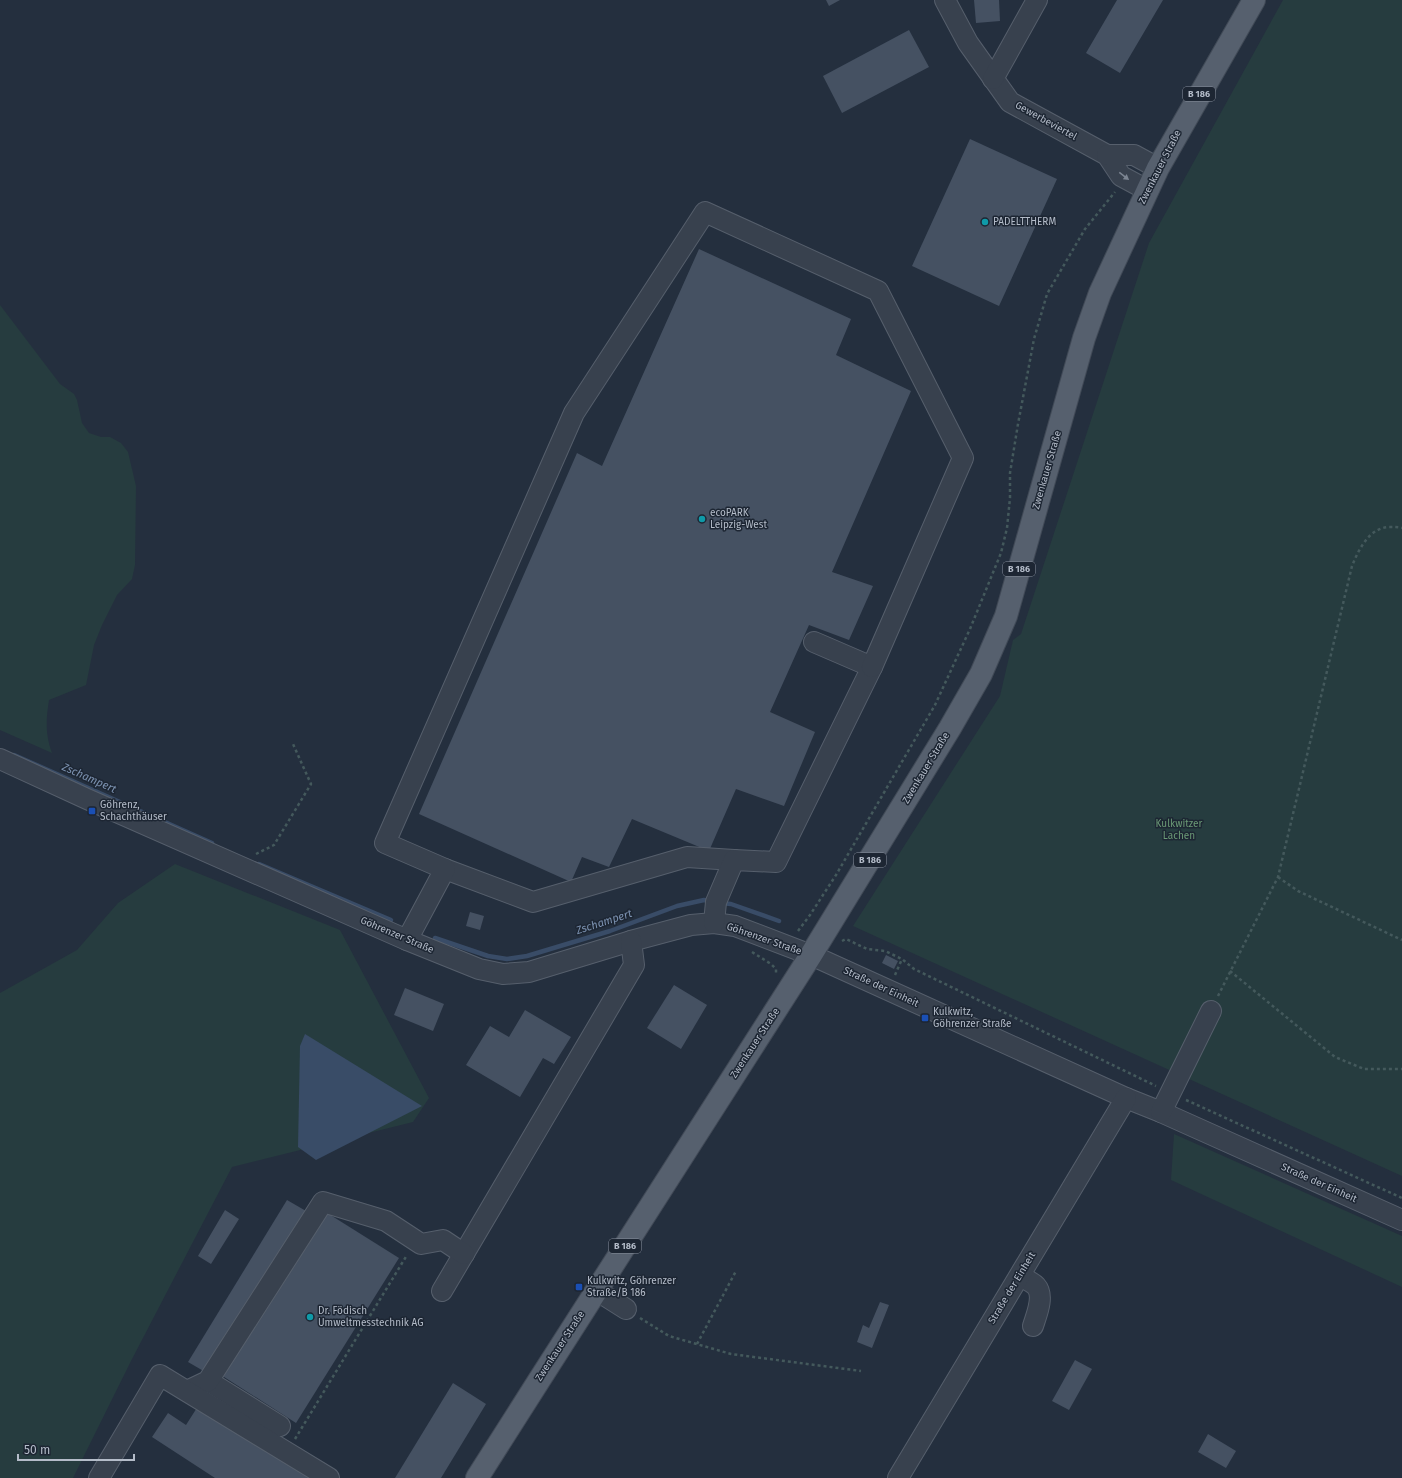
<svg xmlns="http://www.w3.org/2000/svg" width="1402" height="1478" font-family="'Fira Sans',sans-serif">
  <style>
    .green { fill: #263c3f }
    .water { fill: #394c67 }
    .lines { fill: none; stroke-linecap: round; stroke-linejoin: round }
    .stream { stroke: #394c67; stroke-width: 4.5 }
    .building { fill: #455162 }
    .minor-casing { stroke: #565f6c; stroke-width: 22 }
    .major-casing { stroke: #414a57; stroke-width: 24 }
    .path { stroke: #44595c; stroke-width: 2.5; stroke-dasharray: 3 3; stroke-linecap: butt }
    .minor { stroke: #38414e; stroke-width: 20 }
    .major { stroke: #56606e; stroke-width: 22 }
    .oneway { fill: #7c8592 }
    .culture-dot { fill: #0f9aa8; stroke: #1d2633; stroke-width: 1.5 }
    .transit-dot { fill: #1a4fb4; stroke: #1d2633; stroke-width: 1.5 }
    .labels { text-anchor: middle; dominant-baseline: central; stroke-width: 3; stroke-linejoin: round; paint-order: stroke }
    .shield { fill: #1d2633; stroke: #878f9c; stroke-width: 1 }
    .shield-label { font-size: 9px; font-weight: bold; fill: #b4bcc9 }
    .street-label { font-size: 10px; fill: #b4bcc9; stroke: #1d2633 }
    .poi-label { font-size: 10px; fill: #b4bcc9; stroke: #1d2633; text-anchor: start }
    .park-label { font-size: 10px; fill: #6b9a76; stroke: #1d2633 }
    .water-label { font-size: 11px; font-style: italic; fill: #7c92b1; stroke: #1d2633 }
  </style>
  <rect width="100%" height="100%" fill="#242f3e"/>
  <!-- green -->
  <g class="green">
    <path d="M1283,0h119v1176l-549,-250 147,-230 13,-56 8,-6 128,-391z"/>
    <path d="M0,305l60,79 14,10 3,6 5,23 7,10 12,4h9l11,6 7,9 8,34 -1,79 -3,14 -15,16 -15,30 -8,20 -8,40 -37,15c-3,20 -4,33 3,53l-52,-23z"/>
    <path d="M175,864l165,66 89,168 -16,24 -181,45 -101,194 -58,117h-73v-485l77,-43 41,-47z"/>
    <path d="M1174,1134l228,102v51l-231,-107z"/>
  </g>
  <!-- water -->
  <path class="water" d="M305,1034l117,72 -106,54 -18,-13 2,-101z"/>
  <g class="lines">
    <!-- stream -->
    <g class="stream">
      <path d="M14,755l198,88"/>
      <path d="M259,864l132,56"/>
      <path d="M721,903l10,1 48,17"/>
      <path d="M435,938l53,18 19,3 20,-3 83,-25 67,-25 27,-6 8,1"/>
    </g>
  </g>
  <!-- building -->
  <g class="building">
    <path d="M826,0h14l-11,6z"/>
    <path d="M974,0h25l1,21 -24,2z"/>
    <path d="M1117,0h46l-43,73 -34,-20z"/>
    <path d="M909,30l20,37 -87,46 -19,-37z"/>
    <path d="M970,139l87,40 -58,127 -87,-40z"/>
    <path d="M699,249l152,70 -15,36 75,36 -79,181 41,14 -24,54 -40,-15 -39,87 45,20 -31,74 -48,-17 -27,62 -77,-32 -23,48 -27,-10 -11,25 -152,-68 158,-361 25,13z"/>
    <path d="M470,912l14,4 -4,14 -14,-4z"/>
    <path d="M886,955l12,6 -4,8 -12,-6z"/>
    <path d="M674,985l33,20 -26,44 -34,-21z"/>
    <path d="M405,988l39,16 -11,27 -39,-16z"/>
    <path d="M525,1010l46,27 -17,27 -11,-6 -23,39 -54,-32 24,-39 19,11z"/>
    <path d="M287,1200l19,11 -99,162 -19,-11z"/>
    <path d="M225,1210l14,9 -28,45 -13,-8z"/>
    <path d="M324,1211l75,47 -103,165 -75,-48z"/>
    <path d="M880,1302l9,3 -17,43 -15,-6 6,-17 6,3z"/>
    <path d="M1075,1360l17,9 -23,41 -17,-9z"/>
    <path d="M453,1383l33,21 -45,74h-46z"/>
    <path d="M200,1403l117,75h-102l-63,-41 16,-24 18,12z"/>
    <path d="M1208,1434l28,17 -10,17 -28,-16z"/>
  </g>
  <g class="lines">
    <defs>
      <g id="minor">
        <path d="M945,0l23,43 42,59 97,53 14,21 26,14"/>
        <path d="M993,79l44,-79"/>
        <path d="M1107,155h27l24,13"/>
        <path d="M0,759l87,40 320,141 72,29 24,5 26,-2 102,-31 60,-16 23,-2 21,3 76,29 315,143 35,14 241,108"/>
        <path d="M445,869l88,33 154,-45 47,3"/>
        <path d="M714,923l2,-21 18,-42 42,2 96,-195 -58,-25"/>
        <path d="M407,940l38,-71 -60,-26 189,-430 131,-201 173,79 85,167 -91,209"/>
        <path d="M1161,1112l50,-101"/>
        <path d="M1020,1276c5,3 12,6 16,10 9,10 0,30 -3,40"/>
        <path d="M596,1290l30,19"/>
        <path d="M442,1291l192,-326 -3,-24"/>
        <path d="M208,1381l72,45"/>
        <path d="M187,1391l21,-10 115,-179 63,19 35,23 22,-4 21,14"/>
        <path d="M99,1478l61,-103 169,103"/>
        <path d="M898,1478l228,-380"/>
      </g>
      <path id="major" d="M477,1478l61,-96 273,-427 139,-227 31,-54 25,-58 78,-278 16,-45 58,-125 96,-168"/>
    </defs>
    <!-- minor casing -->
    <use href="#minor" class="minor-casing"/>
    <!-- major casing -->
    <use href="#major" class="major-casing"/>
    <!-- path -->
    <g class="path">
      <path d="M256,854l18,-9 37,-61 -18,-40"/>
      <path d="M1278,877l20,14 104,49"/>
      <path d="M798,931l12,-16 26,-40 99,-170 35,-76 31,-76 6,-25 3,-30v-25l8,-49 16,-85 13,-45 38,-65 30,-37"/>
      <path d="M842,941l4,-2 21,10 18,2 17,8 12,10 242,117"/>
      <path d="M752,952l19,12 5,5v5"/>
      <path d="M1230,971l105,86 29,12h38"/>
      <path d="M895,975l7,-16"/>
      <path d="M1218,996l60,-119 74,-311c7,-17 17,-38 37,-39 5,0 9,0 13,1"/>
      <path d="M1186,1100l216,98"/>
      <path d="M640,1318l29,18 62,18 130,17"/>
      <path d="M697,1344l39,-73"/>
      <path d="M295,1439l112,-184"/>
    </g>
    <!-- minor -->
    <use href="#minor" class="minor"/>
    <!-- major -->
    <use href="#major" class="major"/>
  </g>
  <!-- one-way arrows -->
  <defs><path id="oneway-solid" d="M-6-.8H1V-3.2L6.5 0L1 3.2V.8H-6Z"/></defs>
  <use class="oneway" href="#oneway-solid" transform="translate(1124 176) rotate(38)"/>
  <!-- markers -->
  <g class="culture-dot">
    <circle cx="985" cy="222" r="4"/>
    <circle cx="702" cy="519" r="4"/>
    <circle cx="310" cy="1317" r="4"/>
  </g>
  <g class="transit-dot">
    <rect x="88" y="807" width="8" height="8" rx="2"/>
    <rect x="921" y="1014" width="8" height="8" rx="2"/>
    <rect x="575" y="1283" width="8" height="8" rx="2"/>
  </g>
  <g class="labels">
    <!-- shield labels -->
    <g class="shield">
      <rect x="1183" y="87" width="32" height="14" rx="3"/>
      <rect x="1003" y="562" width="32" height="14" rx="3"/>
      <rect x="854" y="853" width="32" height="14" rx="3"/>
      <rect x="609" y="1239" width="32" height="14" rx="3"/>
    </g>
    <g class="shield-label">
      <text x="1199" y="94">B 186</text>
      <text x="1019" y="569">B 186</text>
      <text x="870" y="860">B 186</text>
      <text x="625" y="1246">B 186</text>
    </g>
    <!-- street labels -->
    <g class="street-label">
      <text transform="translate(1046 121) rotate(29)">Gewerbeviertel</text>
      <text transform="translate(1160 167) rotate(-63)">Zwenkauer Straße</text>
      <text transform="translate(1047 470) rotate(-74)">Zwenkauer Straße</text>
      <text transform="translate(926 768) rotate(-59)">Zwenkauer Straße</text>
      <text transform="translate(397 935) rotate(23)">Göhrenzer Straße</text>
      <text transform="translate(764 939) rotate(19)">Göhrenzer Straße</text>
      <text transform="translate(881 987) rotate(25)">Straße der Einheit</text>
      <text transform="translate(755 1043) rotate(-57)">Zwenkauer Straße</text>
      <text transform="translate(1319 1183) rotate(24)">Straße der Einheit</text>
      <text transform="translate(1012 1288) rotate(-59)">Straße der Einheit</text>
      <text transform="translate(560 1346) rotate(-57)">Zwenkauer Straße</text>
    </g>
    <!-- poi labels -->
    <g class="poi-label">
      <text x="993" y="222">PADELTTHERM</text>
      <text x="710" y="513">ecoPARK<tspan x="710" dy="12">Leipzig-West</tspan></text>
      <text x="100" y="805">Göhrenz,<tspan x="100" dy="12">Schachthäuser</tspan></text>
      <text x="933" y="1012">Kulkwitz,<tspan x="933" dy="12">Göhrenzer Straße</tspan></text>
      <text x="587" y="1281">Kulkwitz, Göhrenzer<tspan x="587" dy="12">Straße/B 186</tspan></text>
      <text x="318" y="1311">Dr. Födisch<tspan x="318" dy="12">Umweltmesstechnik AG</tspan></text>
    </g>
    <!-- park labels -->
    <g class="park-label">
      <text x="1179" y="824">Kulkwitzer<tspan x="1179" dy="12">Lachen</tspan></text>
    </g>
    <!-- water labels -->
    <g class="water-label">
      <text transform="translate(89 778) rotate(24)">Zschampert</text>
      <text transform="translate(604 922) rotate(-18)">Zschampert</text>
    </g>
  </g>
  <!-- scale -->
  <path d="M18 1454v6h116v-6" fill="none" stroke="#b4bcc9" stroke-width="2"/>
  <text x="24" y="1454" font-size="12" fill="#b4bcc9" stroke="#1d2633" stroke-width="3" paint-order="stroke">50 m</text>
</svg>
